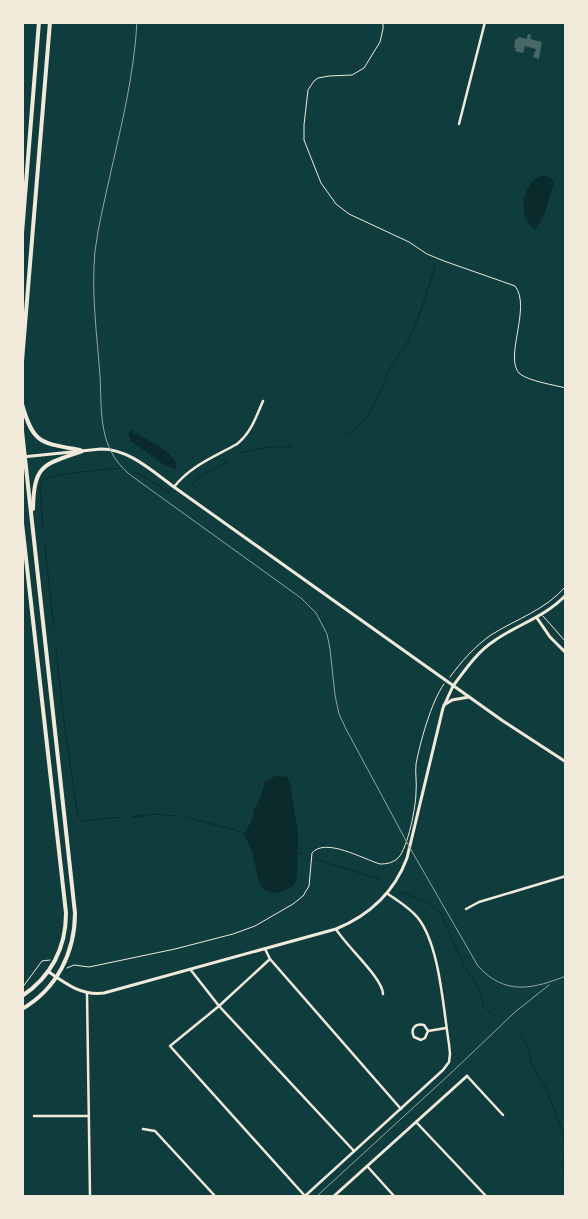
<svg xmlns="http://www.w3.org/2000/svg" width="588" height="1219" font-family="'Titillium Web',sans-serif">
  <style>
    .water { fill: #0a2a2b }
    .lines { fill: none; stroke-linecap: round; stroke-linejoin: round }
    .stream { stroke: #0a2a2b; stroke-width: 1 }
    .building { fill: #486865 }
    .path { stroke: #f1e9da; stroke-width: 1 }
    .minor { stroke: #f1e9da; stroke-width: 2.5 }
    .tertiary { stroke: #f1e9da; stroke-width: 3 }
    .secondary { stroke: #f1e9da; stroke-width: 3 }
    .primary { stroke: #f1e9da; stroke-width: 4 }
    .tram { stroke: #97a49c; stroke-width: 1 }
  </style>
  <rect width="100%" height="100%" fill="#0f3d3e"/>
  <!-- water -->
  <g class="water">
    <path d="M545,175l7,4 2,5c-6,13 -8,37 -19,45 -20,-11 -12,-51 10,-54z"/>
    <path d="M131,429l3,5 4,-1 1,2c12,7 33,16 38,30l-2,4 -12,-5 -32,-23 -3,-7z"/>
    <path d="M276,776l11,1 3,5 8,51 -1,41 -1,7 -3,5 -13,6 -6,1 -10,-3 -5,-8 -7,-30 -8,-18 8,-14 2,-11 6,-10 5,-18z"/>
  </g>
  <g class="lines">
    <!-- stream -->
    <g class="stream">
      <path d="M345,435c28,-15 33,-42 46,-68 4,-9 12,-17 17,-26 11,-23 20,-50 27,-75"/>
      <path d="M240,453l28,-6h23"/>
      <path d="M133,472l8,3 29,18"/>
      <path d="M192,485c7,-11 25,-16 36,-24"/>
      <path d="M43,528l-3,-40 1,-7c13,-9 60,-10 79,-13"/>
      <path d="M45,547l9,80"/>
      <path d="M56,650l8,73 14,94 3,3 4,1 37,-4"/>
      <path d="M132,817l24,-3 20,2"/>
      <path d="M186,817l59,16"/>
      <path d="M296,853l6,1"/>
      <path d="M315,859l64,20"/>
      <path d="M401,892l26,10 13,10 24,54 16,24 4,17 10,8"/>
      <path d="M518,1033l9,11 6,23 12,19 18,46 2,16 -3,18 4,13"/>
    </g>
  </g>
  <!-- building -->
  <path class="building" d="M528,34l3,1 -1,3 3,2 9,2 -3,17 -6,-2 3,-8 -11,-3 -2,7 -8,-2 1,-3h-2l1,-8 4,-3 8,2z"/>
  <g class="lines">
    <!-- path -->
    <g class="path">
      <path d="M383,22v7l-3,13 -16,26 -12,7 -23,1 -11,2 -4,3 -6,9 -4,35v15l17,43 15,21 13,10 60,28 18,12 17,7 71,25c17,21 -12,73 5,88 9,7 34,11 46,14"/>
      <path d="M543,616l23,26"/>
      <path d="M450,677c11,-15 25,-31 41,-42 25,-16 55,-25 75,-49"/>
      <path d="M67,968l7,-3 15,2 86,-18 58,-15 22,-8 38,-22 10,-8 6,-10 3,-33c13,-16 51,6 68,11 6,0 13,-1 18,-6 10,-10 18,-52 18,-66 1,-9 -1,-19 0,-28 4,-21 15,-62 28,-80"/>
      <path d="M22,988l20,-27 8,-1"/>
    </g>
    <!-- minor -->
    <g class="minor">
      <path d="M459,124l26,-102"/>
      <path d="M174,487c16,-21 40,-30 63,-43 14,-11 19,-27 26,-43"/>
      <path d="M466,909l13,-7 87,-26"/>
      <path d="M336,929c9,16 47,49 47,65"/>
      <path d="M265,949l5,10 131,150"/>
      <path d="M270,959l-51,47 -49,40 135,150"/>
      <path d="M190,969l29,37 135,145"/>
      <path d="M87,993l3,203"/>
      <path d="M428,1031l-3,7 -4,2 -7,-3c-4,-8 1,-14 10,-12l4,6 18,-3"/>
      <path d="M467,1076l36,39"/>
      <path d="M34,1116h55"/>
      <path d="M416,1122l70,74"/>
      <path d="M143,1129l12,2 60,65"/>
      <path d="M367,1166l27,30"/>
      <path d="M305,1196l138,-126 6,-8 1,-8 -1,-10c-6,-36 -9,-98 -31,-126 -8,-10 -20,-17 -30,-24"/>
    </g>
    <!-- tertiary -->
    <g class="tertiary">
      <path d="M537,618l13,19 16,16"/>
      <path d="M453,686c12,-16 24,-34 41,-45 24,-17 51,-24 72,-46"/>
      <path d="M334,1196l133,-120"/>
    </g>
    <!-- secondary -->
    <g class="secondary">
      <path d="M22,457l79,-8c28,0 51,22 73,38l329,234 63,41"/>
      <path d="M444,705l8,-5 17,-3"/>
      <path d="M49,972c17,12 33,24 55,21l232,-64c34,-14 58,-36 71,-71l36,-150 10,-22"/>
    </g>
    <!-- primary -->
    <g class="primary">
      <path d="M22,233l17,-211"/>
      <path d="M22,361l28,-339"/>
      <path d="M22,404c11,40 19,39 58,46"/>
      <path d="M22,431l53,482c0,39 -18,76 -53,96"/>
      <path d="M33,509c1,-45 10,-44 49,-58"/>
      <path d="M22,523l44,390c0,35 -15,64 -44,83"/>
    </g>
    <!-- tram -->
    <g class="tram">
      <path d="M137,22c-3,54 -16,105 -28,158 -5,23 -11,47 -14,71 -4,41 2,84 5,125 2,38 -2,71 29,98l172,124 15,15 11,21 3,15 5,46 4,19 7,15 64,119 68,118c27,30 55,23 88,10"/>
      <path d="M317,1196l134,-123 64,-61 34,-27"/>
    </g>
  </g>
  <!-- border -->
  <rect width="588" height="1219" fill="none" stroke="#f1e9da" stroke-width="48"/>
</svg>
